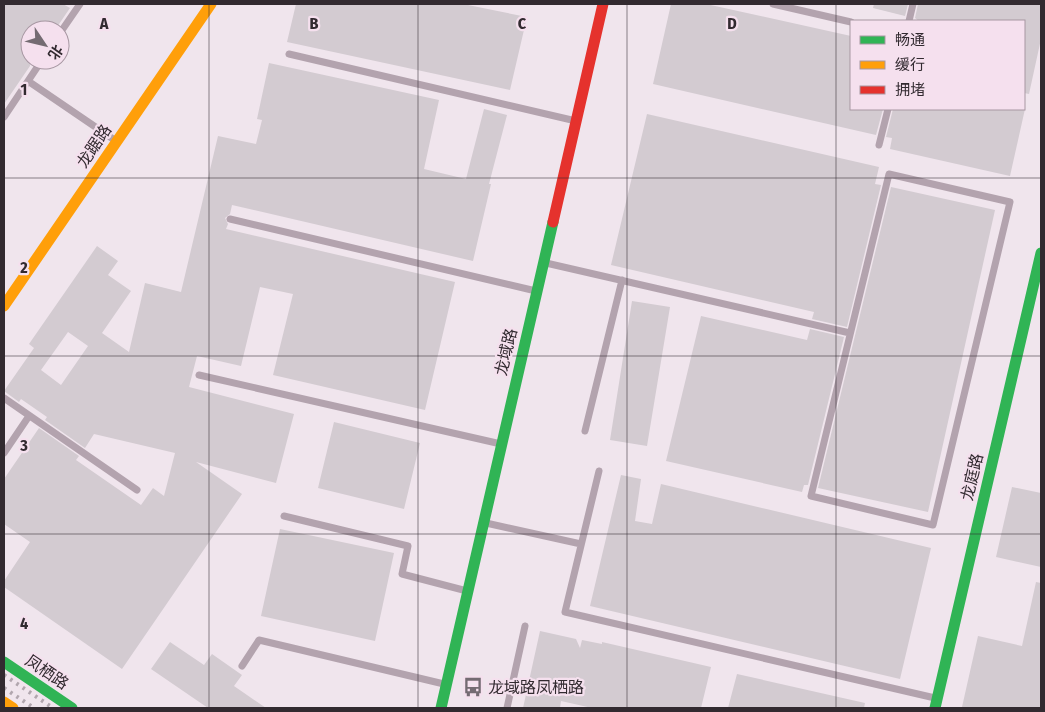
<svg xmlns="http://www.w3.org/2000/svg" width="1045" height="712" viewBox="0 0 1045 712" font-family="'Fira Sans Condensed','Noto Sans SC',sans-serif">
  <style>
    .building { fill: #d3cbd1; fill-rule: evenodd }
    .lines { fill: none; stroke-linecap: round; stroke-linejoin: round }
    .lane { stroke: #b3a3ae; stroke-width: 7 }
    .fast { stroke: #30b455; stroke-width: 11 }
    .slow { stroke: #ff9f0a; stroke-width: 11 }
    .jam { stroke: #e5322d; stroke-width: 11 }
    .rail { stroke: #b1a6ae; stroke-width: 4; stroke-dasharray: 2.5 5; stroke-linecap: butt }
    .grid { fill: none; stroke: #322a30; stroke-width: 1; stroke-opacity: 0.55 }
    .labels { text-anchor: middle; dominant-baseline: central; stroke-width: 4.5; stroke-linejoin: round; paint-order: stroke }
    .street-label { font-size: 16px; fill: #322a30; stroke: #f5e0ee }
    .poi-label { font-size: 16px; fill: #322a30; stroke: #f5e0ee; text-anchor: start }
    .grid-label { font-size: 16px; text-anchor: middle; font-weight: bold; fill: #322a30; stroke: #f5e0ee; stroke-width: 4.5; stroke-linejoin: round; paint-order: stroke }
  </style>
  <rect width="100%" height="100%" fill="#f0e5ed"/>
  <path class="building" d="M4 4H63L70 8 55 30H30V66L4 104Z
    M296 4H463L527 17 510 90 287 42Z
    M671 4H706L851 36V109H883L876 135 653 84Z
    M874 4H908L905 16 873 8Z
    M918 4H1041V39L1029 94 1024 93V21H919L915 18Z
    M269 63 439 100 424 169 466 179 484 109 507 115 489 184H491L473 261 232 205 230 214 225 218 228 224 226 229 455 282 444 329 425 410 273 375 293 294 260 287 241 366 197 356 189 387 294 414 276 483 196 462 242 494 122 669 4 587V581L30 542 4 524V479L39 428 79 456 76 460 141 505 153 488 164 496 175 453 94 434 85 448 45 420 47 417 21 399 19 402 4 391 34 348 29 344 97 246 118 261 108 275 131 291 102 333 129 352 145 283 181 292 218 136 256 144 262 120 257 119ZM68 332 88 346 61 385 41 370Z
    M893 109H1025L1010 176 890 149 892 138 886 137Z
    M647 114 879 167 875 184 881 185 847 327 812 319 814 312 611 265Z
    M891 187 995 210 928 512 818 488Z
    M632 301 670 307 647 446 610 440Z
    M701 316 807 340 810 329 844 337 808 485H804L802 492 666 461Z
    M334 422 420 443 404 509 318 488Z
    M621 475 641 479 635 521 652 524 661 484 931 548 900 679 590 606Z
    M1012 487 1041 493V567L996 557Z
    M280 529 394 553 375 641 261 616Z
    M1036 582 1041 583V708L962 707 978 636 1022 646Z
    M540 631 576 639 580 648 582 640 602 644V642L711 667 701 708H592L561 701 560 708H523Z
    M170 642 204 665 212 654 242 675 234 686 266 708H208L151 669Z
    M737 674 865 703 864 708H728Z"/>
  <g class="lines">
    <path class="lane" d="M773 4 851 22
      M909 21 913 4
      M60 33 80 4
      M289 54 576 121
      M28 81 116 141
      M4 117 42 60
      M879 145 888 109
      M889 174 1010 202 933 525 811 496Z
      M230 219 536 291
      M546 263 850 333
      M199 375 501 444
      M4 398 137 490
      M585 431 622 280
      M4 453 29 416
      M599 471 565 612 935 698
      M284 516 408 546 402 574 467 591
      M486 523 581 544
      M242 666 259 640 444 684
      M507 708 525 626"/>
    <path class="fast" d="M4 662 72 708
      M441 708 553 222
      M935 708 1041 253"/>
    <path class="slow" d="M4 306 211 4
      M4 702 13 708"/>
    <path class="jam" d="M553 222 603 4"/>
    <path class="rail" d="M4 675 53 708
      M4 688 34 708"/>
  </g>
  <path class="grid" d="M209 4V708M418 4V708M627 4V708M836 4V708M4 178H1041M4 356H1041M4 534H1041"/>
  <defs>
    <symbol id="bus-bare" viewBox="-9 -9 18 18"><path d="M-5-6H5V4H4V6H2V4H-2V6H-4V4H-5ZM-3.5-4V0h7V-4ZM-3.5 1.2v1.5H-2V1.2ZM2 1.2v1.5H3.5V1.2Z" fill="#746b72" stroke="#f5e0ee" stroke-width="2.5" paint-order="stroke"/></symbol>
  </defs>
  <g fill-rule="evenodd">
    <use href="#bus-bare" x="459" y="673" width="28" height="28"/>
  </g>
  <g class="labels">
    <g class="street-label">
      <text transform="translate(94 146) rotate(-56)">龙踞路</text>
      <text transform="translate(506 352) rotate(-77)">龙域路</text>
      <text transform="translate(972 477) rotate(-77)">龙庭路</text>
      <text transform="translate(47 672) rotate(34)">凤栖路</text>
    </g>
    <g class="poi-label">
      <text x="488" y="687">龙域路凤栖路</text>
    </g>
  </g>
  <g class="grid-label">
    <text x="104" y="29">A</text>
    <text x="314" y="29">B</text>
    <text x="522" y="29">C</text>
    <text x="732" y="29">D</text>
    <text x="24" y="95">1</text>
    <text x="24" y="273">2</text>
    <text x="24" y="451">3</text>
    <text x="24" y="629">4</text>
  </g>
  <rect width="1045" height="712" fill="none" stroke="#322a30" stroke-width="10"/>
  <rect x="850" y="20" width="175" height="90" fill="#f5e0ee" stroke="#a797a2"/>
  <rect x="860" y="36" width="25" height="8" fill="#30b455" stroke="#a797a2"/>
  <text x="895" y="45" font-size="15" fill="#322a30">畅通</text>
  <rect x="860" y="61" width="25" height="8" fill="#ff9f0a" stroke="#a797a2"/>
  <text x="895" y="70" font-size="15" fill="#322a30">缓行</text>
  <rect x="860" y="86" width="25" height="8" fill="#e5322d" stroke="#a797a2"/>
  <text x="895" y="95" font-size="15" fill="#322a30">拥堵</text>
  <g transform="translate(45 45) rotate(125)"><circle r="24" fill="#f5e0ee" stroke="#a797a2"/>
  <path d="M0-4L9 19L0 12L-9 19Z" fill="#746b72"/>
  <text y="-8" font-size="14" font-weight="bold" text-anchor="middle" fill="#322a30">北</text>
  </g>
</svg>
